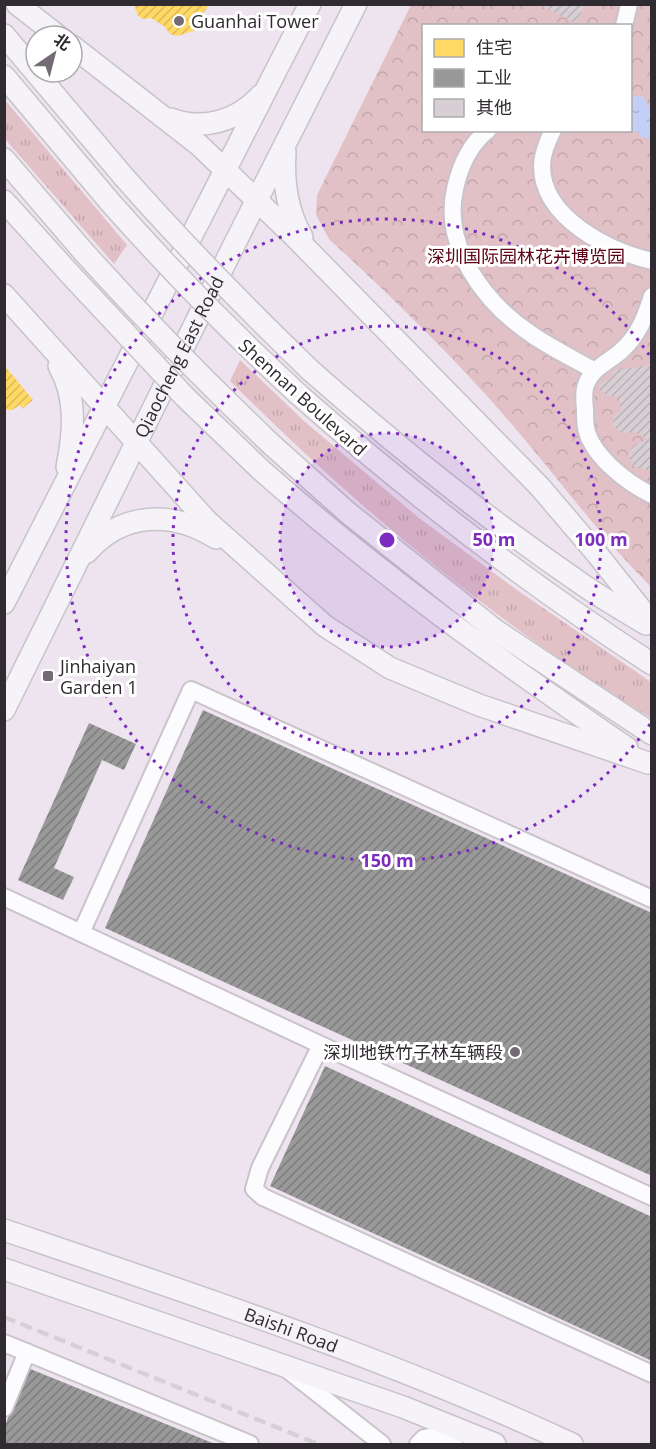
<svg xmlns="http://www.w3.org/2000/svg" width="656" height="1449" viewBox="0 0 656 1449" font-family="'Open Sans','Noto Sans SC',sans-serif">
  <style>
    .grass { fill: url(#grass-tufts) }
    .park { fill: url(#park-crowns); fill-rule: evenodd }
    .water { fill: url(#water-ripples) }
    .homes { fill: url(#homes-hatch) }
    .industry { fill: url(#industry-hatch) }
    .building { fill: url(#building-hatch) }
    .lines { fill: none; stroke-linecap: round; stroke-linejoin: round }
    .minor-casing { stroke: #cac3cb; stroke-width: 20 }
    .major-casing { stroke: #c7c3c8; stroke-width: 24 }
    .minor { stroke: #fcfbfd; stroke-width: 16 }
    .major { stroke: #f6f3f8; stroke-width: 21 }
    .rail { stroke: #d4d1d4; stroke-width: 4.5; stroke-dasharray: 12 6; stroke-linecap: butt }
    .major-bridge-casing { stroke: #c7c3c8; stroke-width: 24; stroke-linecap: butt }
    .major-bridge { stroke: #f6f3f8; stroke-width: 21 }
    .ring { fill: none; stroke: #7b2cbf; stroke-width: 3; stroke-dasharray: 3 6 }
    .poi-dot { fill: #726b74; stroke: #fff; stroke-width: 2 }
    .labels { text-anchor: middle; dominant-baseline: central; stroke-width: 6; stroke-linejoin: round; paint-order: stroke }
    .poi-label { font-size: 18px; fill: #302a31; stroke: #fff; text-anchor: start }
    .park-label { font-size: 18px; fill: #5d0116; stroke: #fff }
    .street-label { font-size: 18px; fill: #302a31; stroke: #fff }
    .centre { fill: #7b2cbf; stroke: #fff; stroke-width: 3 }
    .ring-label { font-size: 18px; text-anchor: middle; font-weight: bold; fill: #7b2cbf; stroke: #fff; stroke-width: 6; stroke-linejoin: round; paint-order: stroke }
  </style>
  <defs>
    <pattern id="grass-tufts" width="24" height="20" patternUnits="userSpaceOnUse" patternTransform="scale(1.5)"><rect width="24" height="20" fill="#e1c1c6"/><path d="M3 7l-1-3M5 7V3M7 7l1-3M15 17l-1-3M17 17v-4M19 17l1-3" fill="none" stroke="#c1a6ab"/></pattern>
    <pattern id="park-crowns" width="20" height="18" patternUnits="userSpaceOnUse" patternTransform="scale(1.5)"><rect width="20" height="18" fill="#e1c1c6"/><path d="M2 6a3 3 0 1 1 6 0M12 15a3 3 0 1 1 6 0" fill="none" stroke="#c1a6ab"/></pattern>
    <pattern id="water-ripples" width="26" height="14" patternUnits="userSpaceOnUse" patternTransform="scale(1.5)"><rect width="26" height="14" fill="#c3cff5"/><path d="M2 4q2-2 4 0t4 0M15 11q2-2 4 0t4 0" fill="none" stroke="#a8b2d2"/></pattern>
    <pattern id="homes-hatch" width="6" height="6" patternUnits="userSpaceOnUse" patternTransform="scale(1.5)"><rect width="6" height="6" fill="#ffd966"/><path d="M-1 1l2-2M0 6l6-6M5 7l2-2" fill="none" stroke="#dbba59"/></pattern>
    <pattern id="industry-hatch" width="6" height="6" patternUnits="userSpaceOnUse" patternTransform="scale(1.5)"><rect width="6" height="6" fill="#999"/><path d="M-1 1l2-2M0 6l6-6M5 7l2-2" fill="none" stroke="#7d7d7d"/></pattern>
    <pattern id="building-hatch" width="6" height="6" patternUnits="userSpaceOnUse" patternTransform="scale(1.5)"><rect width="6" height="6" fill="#d8cfd5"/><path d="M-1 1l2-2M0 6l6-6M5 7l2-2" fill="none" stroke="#bab2b7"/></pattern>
  </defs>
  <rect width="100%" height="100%" fill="#eee4ef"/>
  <path class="grass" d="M5 100 127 245 114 264 5 139Z
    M240 360 304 421 419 518 517 590 651 682V718C496 624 358 509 230 381Z"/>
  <path class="park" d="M411 5H651V587C602 538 560 481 515 428 458 361 394 299 329 239L316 215 317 195ZM424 26H630V130H424Z"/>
  <path class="water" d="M634 96 644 97 651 111V139L641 137 638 132 631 130V102Z"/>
  <path class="homes" d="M134 4H209L202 16 203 22 200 29 177 36 170 34 164 26 151 18 144 19 138 16Z
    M4 365 33 400 22 409 20 405 12 410H4Z"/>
  <path class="industry" d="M203 710 652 913V1176L105 928Z
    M89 723 136 744 124 770 102 760 54 868 74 877 63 900 18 880Z
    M325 1066 652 1217V1361L270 1186Z
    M28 1368 215 1444H4V1428Z"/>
  <path class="building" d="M538 4H585L576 23Z
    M652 365V469L645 470 634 466 629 457 631 449 636 444 648 440 637 432 622 433 614 427 613 417 621 410 619 397 607 395 600 390 599 387 603 382 611 377 615 370Z"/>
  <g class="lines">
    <defs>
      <path id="minor" d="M624 26 629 4
        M488 130C469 145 460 166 455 189 442 247 485 303 531 334 551 348 574 359 595 371
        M553 130C547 142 542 154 542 166 542 218 609 251 652 261
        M652 296C645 318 638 336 621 351 610 361 593 368 587 382 583 390 584 401 585 409 585 415 585 422 586 428 592 456 627 483 652 495
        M4 897 321 1045 652 1197
        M81 933 191 690 652 899
        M321 1045 260 1168 254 1189 263 1197 652 1374
        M4 1343 250 1444
        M289 1371 382 1444
        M4 1408 27 1352
        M418 1444 424 1438 434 1436 454 1444"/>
      <g id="major">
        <path d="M17 4 58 36"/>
        <path d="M4 35 124 177"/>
        <path d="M72 46 199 145 293 235 540 487 597 554 652 623"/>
        <path d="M4 76 110 202"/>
        <path d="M171 119C203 131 237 121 260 96"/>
        <path d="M285 152C283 181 287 211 302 237"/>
        <path d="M4 159 82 250"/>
        <path d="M4 201 69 273"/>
        <path d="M4 295 207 521 325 626 390 668 479 705 648 763"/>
        <path d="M59 366C77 397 74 433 67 467"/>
        <path d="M310 370C395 445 483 516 576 580 598 596 623 610 646 624"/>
        <path d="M298 394C409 492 527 583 652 664"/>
        <path d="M272 445 347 512 495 630 652 734"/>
        <path d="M260 469C376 572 499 660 627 748"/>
        <path d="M87 552C122 512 172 510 216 538"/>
        <path d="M4 603 310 4"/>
        <path id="s1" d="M4 710 233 247 356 4"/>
        <path id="s2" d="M4 1230C196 1295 389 1359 572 1444"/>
        <path d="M4 1269 403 1407 495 1444"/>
      </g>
    </defs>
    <use href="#minor" class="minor-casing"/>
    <use href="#major" class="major-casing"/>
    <use href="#minor" class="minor"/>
    <use href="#major" class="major"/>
    <path class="rail" d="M4 1317 318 1444"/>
    <defs>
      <path id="major-bridge" d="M124 177C183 244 246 308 310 370
        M110 202C169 269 232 333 298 394
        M82 250C143 318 206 382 272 445
        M69 273 185 397 260 469"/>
    </defs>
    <use href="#major-bridge" class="major-bridge-casing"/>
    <use href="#major-bridge" class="major-bridge"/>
  </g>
  <circle cx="387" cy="540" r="107" fill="#7b2cbf" fill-opacity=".12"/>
  <g class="ring">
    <circle cx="387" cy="540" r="107"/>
    <circle cx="387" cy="540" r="214"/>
    <path d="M650 724A321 321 0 1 1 650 356"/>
  </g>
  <g class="poi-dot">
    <circle cx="179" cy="21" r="6"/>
    <rect x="42" y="670" width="12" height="12" rx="3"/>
    <circle cx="515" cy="1052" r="6"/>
  </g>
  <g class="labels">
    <g class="poi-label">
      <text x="191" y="21">Guanhai Tower</text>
      <text x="60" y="666">Jinhaiyan<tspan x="60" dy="21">Garden 1</tspan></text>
      <text x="503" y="1052" text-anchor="end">深圳地铁竹子林车辆段</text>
    </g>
    <g class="park-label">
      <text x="526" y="256">深圳国际园林花卉博览园</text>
    </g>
    <g class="street-label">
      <text stroke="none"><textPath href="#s1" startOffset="394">Qiaocheng East Road</textPath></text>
      <text transform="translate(303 397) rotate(42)">Shennan Boulevard</text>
      <text stroke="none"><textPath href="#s2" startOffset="304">Baishi Road</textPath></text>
    </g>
  </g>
  <circle cx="387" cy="540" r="9" class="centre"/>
  <g class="ring-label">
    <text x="494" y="546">50 m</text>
    <text x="601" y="546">100 m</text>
    <text x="387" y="867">150 m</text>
  </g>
  <rect width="656" height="1449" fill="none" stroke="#302a31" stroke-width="12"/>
  <rect x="422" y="24" width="210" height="108" fill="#ffffff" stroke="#acaaad" stroke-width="1.5"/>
  <rect x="434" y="39" width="30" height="18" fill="#ffd966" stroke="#acaaad" stroke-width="1.5"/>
  <text x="476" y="54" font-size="18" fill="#302a31">住宅</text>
  <rect x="434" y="69" width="30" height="18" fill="#999999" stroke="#acaaad" stroke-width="1.5"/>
  <text x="476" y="84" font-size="18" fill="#302a31">工业</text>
  <rect x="434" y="99" width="30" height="18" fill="#d8cfd5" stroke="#acaaad" stroke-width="1.5"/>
  <text x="476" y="114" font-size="18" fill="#302a31">其他</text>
  <g transform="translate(54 54) rotate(35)"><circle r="28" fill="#ffffff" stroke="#acaaad" stroke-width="1.5"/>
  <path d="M0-4.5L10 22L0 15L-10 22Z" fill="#726b74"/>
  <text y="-9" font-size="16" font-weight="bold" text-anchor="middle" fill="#302a31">北</text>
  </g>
</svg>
